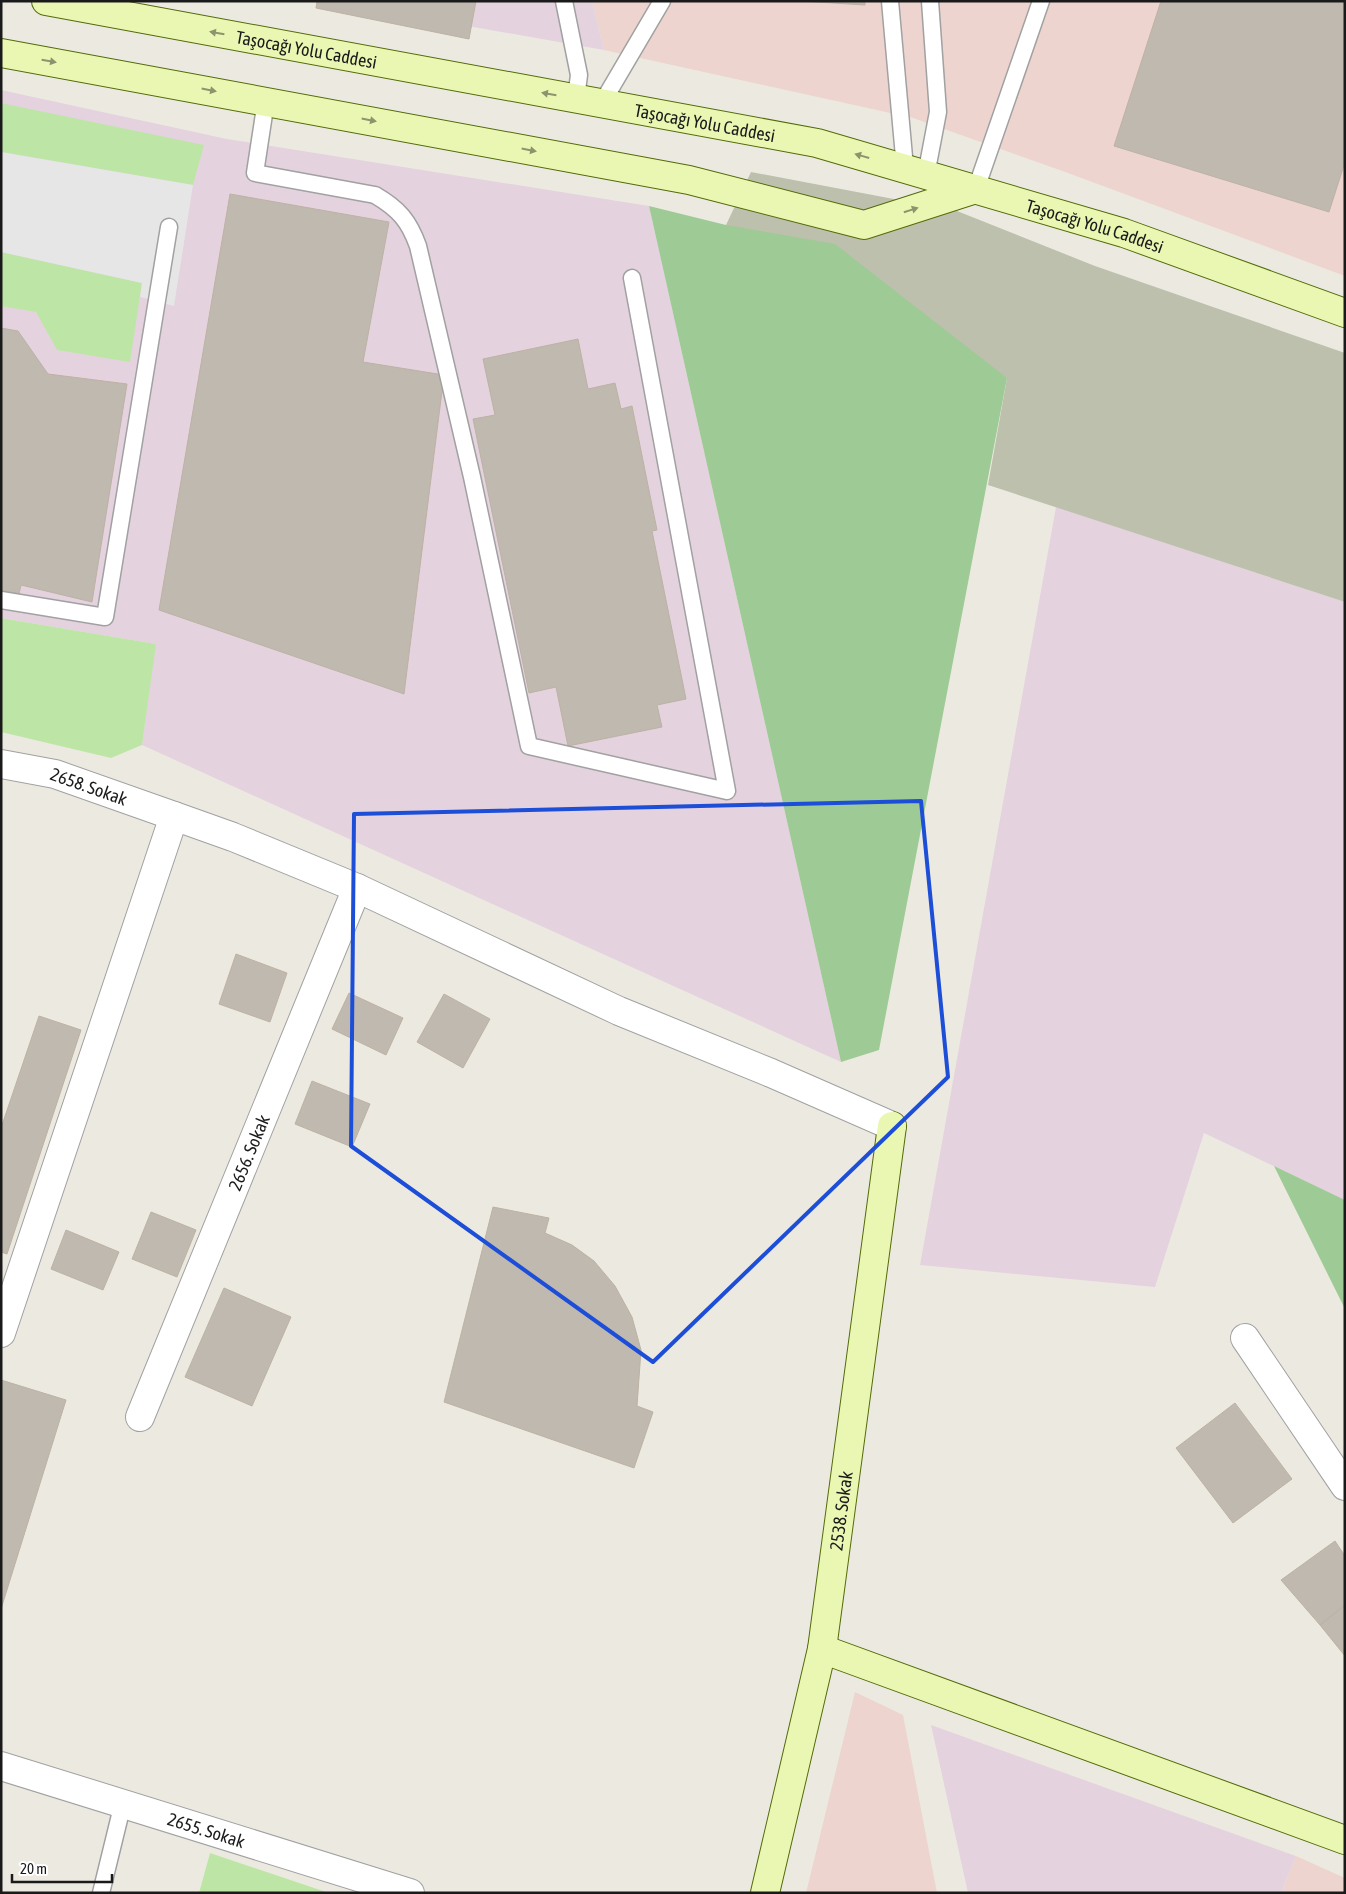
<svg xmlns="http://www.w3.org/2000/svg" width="1346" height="1894" viewBox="0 0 1346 1894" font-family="'Asap Condensed',sans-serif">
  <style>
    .commercial { fill: #edd4cf }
    .industrial { fill: #e5d2df }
    .construction { fill: #bdc0ac }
    .grass { fill: #bde6a6 }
    .forest { fill: #9eca96 }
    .parking { fill: #e6e6e6 }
    .building { fill: #c0b9b0; stroke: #bdb2a3 }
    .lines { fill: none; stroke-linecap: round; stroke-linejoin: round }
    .lane-casing { stroke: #a1a1a1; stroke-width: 19 }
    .street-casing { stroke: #a1a1a1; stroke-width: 30 }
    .secondary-casing { stroke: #536b08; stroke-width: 30 }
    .lane { stroke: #fff; stroke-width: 16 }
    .street { stroke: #fff; stroke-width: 28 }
    .secondary { stroke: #eaf7b3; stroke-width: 28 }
    .oneway { fill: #8c946e }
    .marked { fill: none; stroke: #1d4ed8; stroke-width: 4; stroke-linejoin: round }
    .labels { text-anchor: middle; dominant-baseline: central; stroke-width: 4; stroke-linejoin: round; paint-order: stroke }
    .street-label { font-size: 18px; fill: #1a1a1a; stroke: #fff }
  </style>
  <rect width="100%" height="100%" fill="#eceae0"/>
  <path class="commercial" d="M592 1H1345V276L1068 173 913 118 604 50Z
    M855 1692 903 1715 937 1893H806Z
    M1296 1856 1345 1878V1893H1281Z"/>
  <path class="industrial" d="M326 1H592L604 50Z
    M1 90 227 139 649 206 841 1062 142 745 155 644 1 618Z
    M1056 507 1345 602V1200L1204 1133 1155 1287 920 1265Z
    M931 1725 1296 1856 1281 1893H968Z"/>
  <path class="construction" d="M751 172 957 211 1095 266 1345 353V602L988 485 1007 378 726 225Z"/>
  <path class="grass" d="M1 103 204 145 193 185 1 152Z
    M1 252 142 283 130 362 57 350 36 312 1 306Z
    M1 618 156 644 142 745 111 758 1 732Z
    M210 1853 329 1893H199Z"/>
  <path class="forest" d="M649 206 726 225 835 244 1007 378 879 1050 841 1062Z
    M1274 1166 1345 1200V1309Z"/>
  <path class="parking" d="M1 152 193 185 174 306 140 297 142 283 1 252Z"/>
  <path class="building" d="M317 1H476L469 39 316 8Z
    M801 1H865V5Z
    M1161 1H1345V162L1329 212 1114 146Z
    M230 194 389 222 363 362 444 375 404 694 159 610Z
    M1 328 18 331 48 374 127 384 92 602 21 585 18 598 1 595Z
    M578 339 588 389 615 383 621 409 632 406 657 530 652 531 686 699 657 705 662 727 568 746 556 687 529 693 473 419 495 415 483 359Z
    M236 954 287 973 270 1022 219 1004Z
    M349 993 403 1018 386 1055 332 1029Z
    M444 994 490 1019 463 1068 417 1042Z
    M39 1016 81 1030 7 1254 1 1252V1128Z
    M312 1081 370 1104 352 1147 295 1124Z
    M493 1207 549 1218 545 1233 572 1245 594 1261 615 1286 632 1317 641 1350 637 1406 653 1412 634 1468 444 1402Z
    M151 1212 196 1230 177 1277 132 1259Z
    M66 1230 119 1252 103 1290 51 1269Z
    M224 1288 291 1317 252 1406 185 1377Z
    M1 1380 66 1400 1 1609Z
    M1235 1403 1292 1479 1233 1523 1176 1448Z
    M1335 1541 1345 1556V1605L1320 1625 1281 1580Z
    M1345 1605V1656L1320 1625Z"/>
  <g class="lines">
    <defs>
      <path id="lane" d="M564 1 579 75 576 98
        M890 1 905 168
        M266 101 255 173 375 195C399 209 409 221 418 246L472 477 529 746 727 791 632 278
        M602 103 662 1
        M926 175 938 112 930 1
        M976 189 1041 1
        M1 600 105 617 169 227
        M101 1893 123 1803"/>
      <g id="street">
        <path id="s1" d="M1 764 55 774 174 816"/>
        <path d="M1 1333 174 816 233 837 357 888 619 1011 771 1073 892 1126"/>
        <path d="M1245 1338 1345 1486"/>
        <path id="s2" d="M140 1417 357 888"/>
        <path id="s3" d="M1 1766 410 1893"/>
      </g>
      <g id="secondary">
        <path id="s4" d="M46 1 817 143 1124 233 1345 313"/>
        <path d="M1 53 689 180 864 225 976 189"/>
        <path d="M822 1649 1345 1840"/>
        <path id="s5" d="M765 1893 822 1649 892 1126"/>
      </g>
    </defs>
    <use href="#lane" class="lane-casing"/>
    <use href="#street" class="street-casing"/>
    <use href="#secondary" class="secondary-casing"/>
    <use href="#lane" class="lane"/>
    <use href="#street" class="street"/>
    <use href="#secondary" class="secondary"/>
  </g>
  <defs><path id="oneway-solid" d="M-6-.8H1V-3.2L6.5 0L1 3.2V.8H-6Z" transform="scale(1.25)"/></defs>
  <g class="oneway">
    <use href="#oneway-solid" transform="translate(217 33) rotate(-170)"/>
    <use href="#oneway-solid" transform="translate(49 61) rotate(10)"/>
    <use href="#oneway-solid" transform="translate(209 90) rotate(11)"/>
    <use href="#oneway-solid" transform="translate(549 94) rotate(-170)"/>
    <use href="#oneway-solid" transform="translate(369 120) rotate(11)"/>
    <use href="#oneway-solid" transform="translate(529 150) rotate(11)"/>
    <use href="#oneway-solid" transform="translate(862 156) rotate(-164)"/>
    <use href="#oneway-solid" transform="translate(911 210) rotate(-17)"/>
  </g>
  <path class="marked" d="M921 801 948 1077 653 1362 351 1146 354 814Z"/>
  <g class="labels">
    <g class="street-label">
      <text stroke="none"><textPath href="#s4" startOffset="265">Taşocağı Yolu Caddesi</textPath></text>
      <text stroke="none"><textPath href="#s4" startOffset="670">Taşocağı Yolu Caddesi</textPath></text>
      <text stroke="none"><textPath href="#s4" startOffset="1074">Taşocağı Yolu Caddesi</textPath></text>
      <text stroke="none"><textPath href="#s1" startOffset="91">2658. Sokak</textPath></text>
      <text stroke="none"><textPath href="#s2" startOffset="286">2656. Sokak</textPath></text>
      <text stroke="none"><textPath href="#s5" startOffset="390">2538. Sokak</textPath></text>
      <text stroke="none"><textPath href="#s3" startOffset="215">2655. Sokak</textPath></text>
    </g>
  </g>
  <rect width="1346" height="1894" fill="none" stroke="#1a1a1a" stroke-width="5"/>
  <path d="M12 1874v8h100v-8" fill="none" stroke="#1a1a1a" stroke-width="2.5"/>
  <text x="20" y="1874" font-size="15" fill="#1a1a1a" stroke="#ffffff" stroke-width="4" paint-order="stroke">20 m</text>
</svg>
